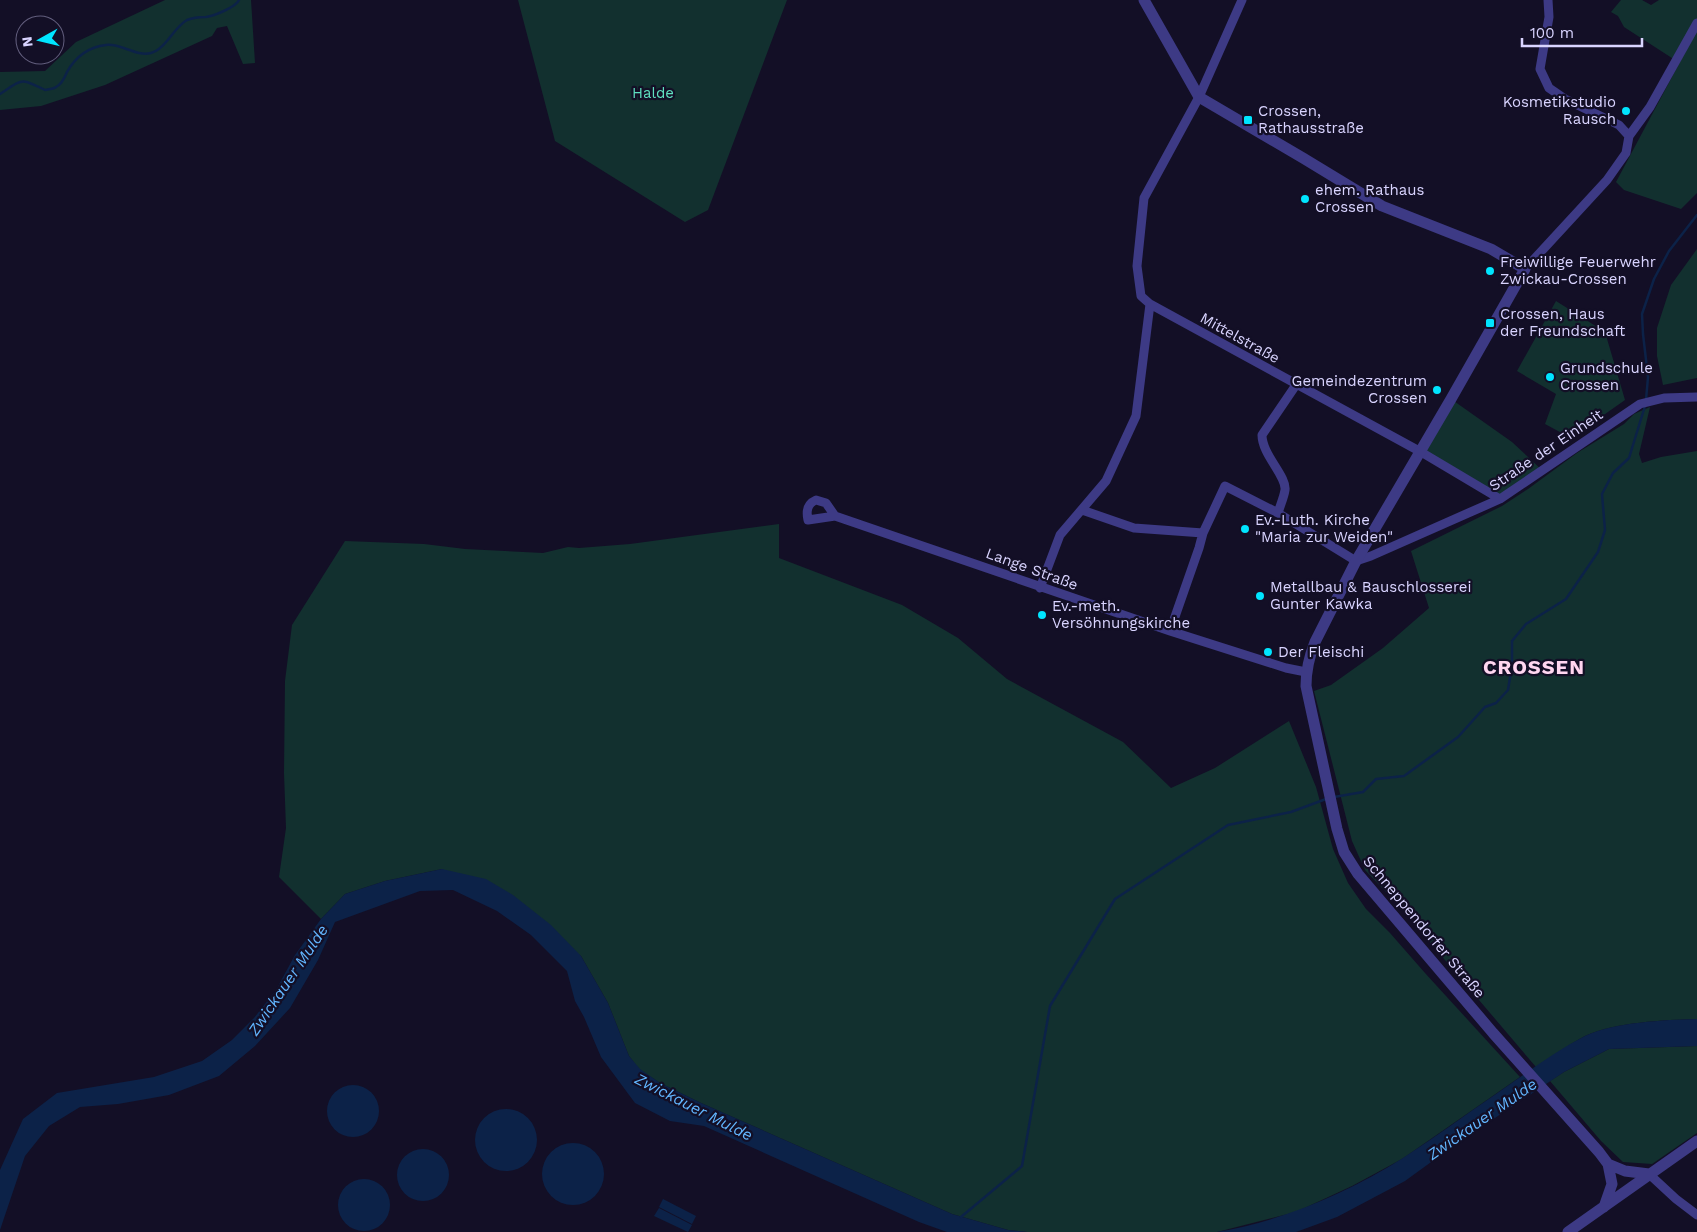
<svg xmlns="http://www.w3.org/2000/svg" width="1697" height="1232" viewBox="0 0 1697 1232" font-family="'Work Sans',sans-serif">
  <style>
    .green { fill: #12302f }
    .water { fill: #0c2248 }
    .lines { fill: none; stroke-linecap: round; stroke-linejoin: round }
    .stream { stroke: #0c2248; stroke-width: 2.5 }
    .minor { stroke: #3d3a85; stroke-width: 9 }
    .tertiary { stroke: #3d3a85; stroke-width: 11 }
    .poi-dot { fill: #00e5ff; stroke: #130f26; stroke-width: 2 }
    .labels { text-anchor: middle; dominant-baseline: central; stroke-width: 4.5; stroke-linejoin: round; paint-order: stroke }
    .park-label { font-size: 15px; fill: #5fe0c0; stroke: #130f26 }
    .poi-label { font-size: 15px; fill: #d9d4ff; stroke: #130f26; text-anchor: start }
    .street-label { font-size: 15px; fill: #d9d4ff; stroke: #130f26 }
    .water-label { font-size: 16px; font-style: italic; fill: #62b6ff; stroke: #130f26 }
    .district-label { font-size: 20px; font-weight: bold; letter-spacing: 1px; fill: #ffd6f0; stroke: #130f26 }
  </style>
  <rect width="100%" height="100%" fill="#130f26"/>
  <path class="green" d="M165 0H251L255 63 243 64 227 26 217 28 212 36 105 85 41 106 0 110V72L45 71 76 42Z
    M518 0H787L708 210 685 222 555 141Z
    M1621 0H1642L1651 5 1659 0H1697V19L1675 60 1624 27 1618 16 1611 12Z
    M1697 30V193L1681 209 1624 190 1616 182Z
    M1697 249V378L1663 385 1657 356V328L1671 285Z
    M1556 301 1605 332 1625 400 1571 438 1545 424 1556 394 1517 371Z
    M1451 399 1512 442 1543 471 1500 499 1421 452Z
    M1650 407 1639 454 1642 463 1661 457 1697 451V1019C1664 1020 1616 1022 1585 1036 1568 1045 1552 1057 1536 1067L1399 906 1365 870 1352 841 1314 691 1331 685 1383 648 1429 608 1411 551 1502 506 1528 489 1577 453 1624 424 1634 414Z
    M779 524V558L902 605 958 638 1007 679 1123 742 1171 788 1215 768 1289 721 1316 787 1333 849 1348 883 1366 909 1390 933 1425 973 1520 1077 1402 1159 1352 1186 1296 1212 1217 1232H1027L1008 1230 952 1214 701 1103 660 1083 639 1069 629 1056 608 1003 581 956 442 869 385 881 345 894 321 919 279 877 286 828 284 773 285 681 292 625 345 541 424 544 465 549 543 553 568 547 579 548 630 544Z
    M1697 1046V1133L1652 1164 1623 1162 1601 1141 1550 1081 1564 1072 1609 1049Z"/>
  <path class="water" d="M442 869 486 879 513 895 551 925 581 956 608 1003 629 1056 640 1069 660 1083 701 1103 952 1214 1008 1230 1027 1232H947L919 1222 704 1126 670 1121 635 1103 601 1057 584 1017 575 1001 567 971 531 935 497 911 453 890 420 891 335 922 318 960 290 1008 255 1046 219 1076 169 1095 118 1104 80 1107 49 1126 25 1156 0 1230V1170L23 1119 57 1093 154 1077 202 1061 232 1040 254 1018 276 990 295 955 321 919 345 894 385 881Z
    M1697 1019V1046L1609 1049 1564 1072 1456 1144 1405 1181 1337 1217 1296 1232H1217C1283 1221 1347 1193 1403 1158 1434 1138 1465 1115 1496 1094 1525 1074 1554 1052 1585 1036 1615 1022 1664 1020 1697 1019Z
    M327 1111a26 26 0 1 1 52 0a26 26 0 1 1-52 0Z
    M475 1140a31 31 0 1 1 62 0a31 31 0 1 1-62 0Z
    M542 1174a31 31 0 1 1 62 0a31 31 0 1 1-62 0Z
    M397 1175a26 26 0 1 1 52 0a26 26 0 1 1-52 0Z
    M338 1205a26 26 0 1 1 52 0a26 26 0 1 1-52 0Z
    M663 1199 696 1216 692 1224 659 1207Z
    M659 1208 692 1225 688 1232 654 1216Z"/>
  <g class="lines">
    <path class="stream" d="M0 94C23 79 20 77 45 90 49 89 54 89 56 87 62 84 65 77 67 72 76 56 88 47 106 45 121 43 136 57 151 53 166 49 174 27 187 20 194 17 199 17 206 17 214 16 236 7 239 0
      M1646 400 1648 377 1643 334 1642 314 1654 279 1669 251 1697 215
      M1334 797 1363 792 1376 779 1404 776 1458 737 1485 707 1496 703 1508 690 1512 665V641L1526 624 1566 599 1598 552 1605 530 1602 494 1613 473 1629 458 1645 406
      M961 1217 1022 1166 1050 1006 1115 899 1228 825 1291 812 1326 799"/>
    <path class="minor" d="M1629 136 1650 107 1697 23
      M1525 269 1607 180 1626 153 1629 136 1619 125 1565 99 1549 88 1540 69 1549 17 1548 0
      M1150 304 1421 452 1500 499
      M1082 510 1134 528 1203 533
      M1278 513C1280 506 1284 497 1285 490 1287 476 1262 455 1262 435L1296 385
      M835 516 826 503 816 500C807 504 806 511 808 520L835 516 1170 631 1286 668 1306 672
      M1040 588 1060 535 1106 481 1136 416 1150 304 1141 296 1137 266 1144 198 1199 97 1242 0
      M1170 631 1199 548 1203 533 1225 486 1278 513 1356 561 1371 556 1500 499 1640 404 1664 398 1697 397
      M1649 1174 1676 1199 1697 1215"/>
    <path class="tertiary" d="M1144 0 1199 97 1303 158 1382 206 1491 249 1525 269 1451 399 1356 561 1315 642C1309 657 1306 670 1306 686L1337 829 1344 852 1358 874 1493 1033 1599 1152 1608 1164 1625 1171 1649 1174
      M1604 1207 1612 1184 1608 1164
      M1568 1232 1697 1141"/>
  </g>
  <g class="poi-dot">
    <circle cx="1626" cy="111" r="5"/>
    <rect x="1243" y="115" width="10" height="10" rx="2.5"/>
    <circle cx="1305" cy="199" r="5"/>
    <circle cx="1490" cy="271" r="5"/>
    <rect x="1485" y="318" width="10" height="10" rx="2.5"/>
    <circle cx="1550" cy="377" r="5"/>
    <circle cx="1437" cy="390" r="5"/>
    <circle cx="1245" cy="529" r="5"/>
    <circle cx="1260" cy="596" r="5"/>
    <circle cx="1042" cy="615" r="5"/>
    <circle cx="1268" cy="652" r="5"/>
  </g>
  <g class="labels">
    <g class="park-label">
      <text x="653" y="93">Halde</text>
    </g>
    <g class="poi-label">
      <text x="1616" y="102" text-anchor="end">Kosmetikstudio<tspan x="1616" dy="17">Rausch</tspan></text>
      <text x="1258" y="111">Crossen,<tspan x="1258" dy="17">Rathausstraße</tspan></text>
      <text x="1315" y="190">ehem. Rathaus<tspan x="1315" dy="17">Crossen</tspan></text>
      <text x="1500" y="262">Freiwillige Feuerwehr<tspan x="1500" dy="17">Zwickau-Crossen</tspan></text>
      <text x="1500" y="314">Crossen, Haus<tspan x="1500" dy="17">der Freundschaft</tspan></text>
      <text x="1560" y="368">Grundschule<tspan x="1560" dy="17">Crossen</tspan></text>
      <text x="1427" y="381" text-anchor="end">Gemeindezentrum<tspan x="1427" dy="17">Crossen</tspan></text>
      <text x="1255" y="520">Ev.-Luth. Kirche<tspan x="1255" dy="17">"Maria zur Weiden"</tspan></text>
      <text x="1270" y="587">Metallbau &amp; Bauschlosserei<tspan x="1270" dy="17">Gunter Kawka</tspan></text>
      <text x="1052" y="606">Ev.-meth.<tspan x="1052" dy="17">Versöhnungskirche</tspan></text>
      <text x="1278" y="652">Der Fleischi</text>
    </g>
    <g class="street-label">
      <text transform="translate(1240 338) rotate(29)">Mittelstraße</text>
      <text transform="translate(1546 450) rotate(-34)">Straße der Einheit</text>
      <text transform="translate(1032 569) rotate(20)">Lange Straße</text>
      <text transform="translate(1424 927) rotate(50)">Schneppendorfer Straße</text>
    </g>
    <g class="water-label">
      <text transform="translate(288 980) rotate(-56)">Zwickauer Mulde</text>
      <text transform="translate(694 1107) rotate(27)">Zwickauer Mulde</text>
      <text transform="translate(1482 1119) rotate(-35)">Zwickauer Mulde</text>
    </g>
    <g class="district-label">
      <text x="1534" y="667">CROSSEN</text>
    </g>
  </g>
  <g transform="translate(40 40) rotate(262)"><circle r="24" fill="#130f26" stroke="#625e7d"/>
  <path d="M0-4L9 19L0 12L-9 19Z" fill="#00e5ff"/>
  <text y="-8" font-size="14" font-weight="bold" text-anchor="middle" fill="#d9d4ff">N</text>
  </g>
  <path d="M1522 38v8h120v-8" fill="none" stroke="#d9d4ff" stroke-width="2.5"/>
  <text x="1530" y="38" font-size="15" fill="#d9d4ff" stroke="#130f26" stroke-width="4" paint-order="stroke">100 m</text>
</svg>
